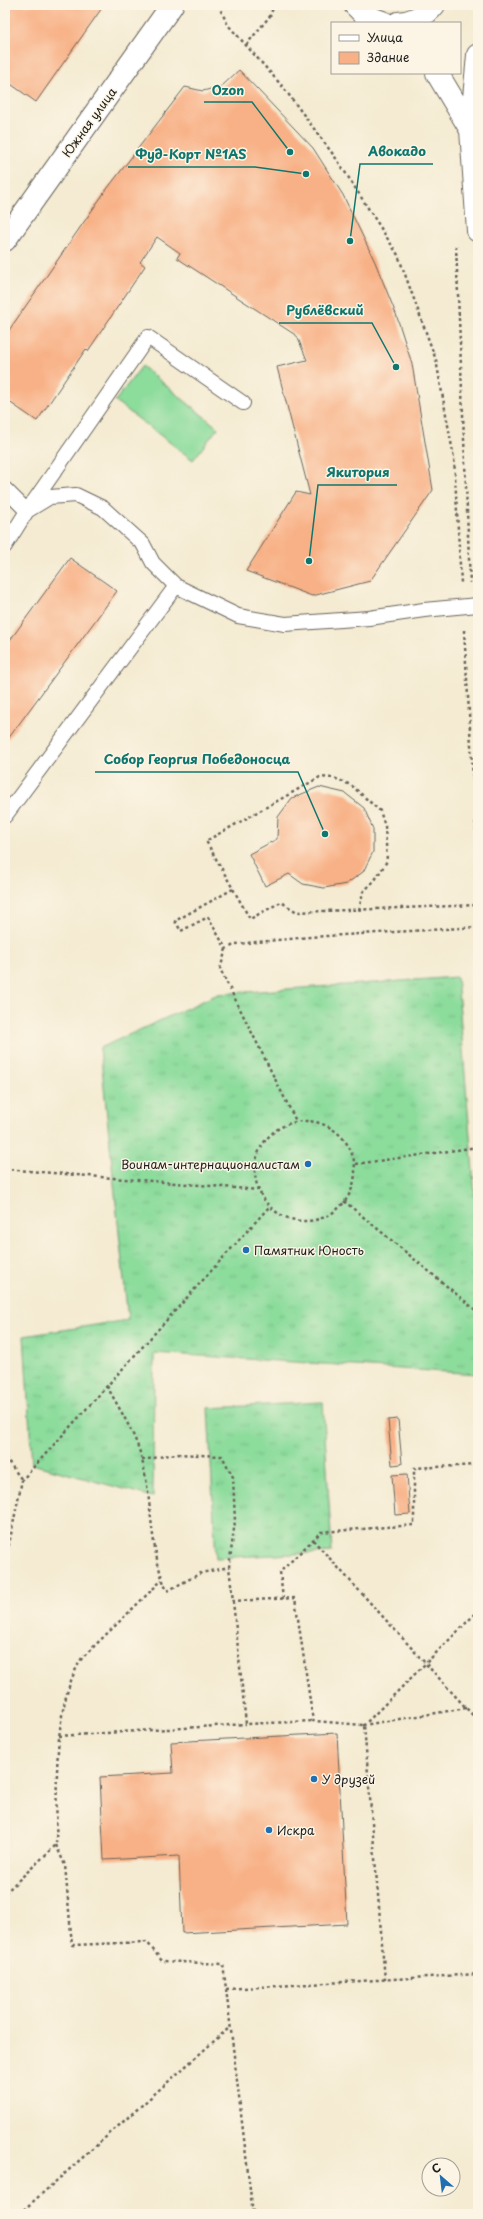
<svg xmlns="http://www.w3.org/2000/svg" width="483" height="2219" viewBox="0 0 483 2219" font-family="'Playpen Sans',sans-serif">
  <style>
    .grass { fill: url(#grass-tufts); stroke: #547c5c }
    .pitch { fill: #8cdc9c; stroke: #547c5c }
    .building { fill: #f8b186 }
    .lines { fill: none; stroke-linecap: round; stroke-linejoin: round }
    .lane-casing { stroke: #68645c; stroke-width: 16 }
    .street-casing { stroke: #68645c; stroke-width: 24 }
    .path { stroke: #68645c; stroke-width: 2.5; stroke-dasharray: 3 3; stroke-linecap: butt }
    .lane { stroke: #fff; stroke-width: 14 }
    .street { stroke: #fff; stroke-width: 22 }
    .poi-dot { fill: #1f6fb2; stroke: #fcf5e5; stroke-width: 1.5 }
    .labels { text-anchor: middle; dominant-baseline: central; stroke-width: 3; stroke-linejoin: round; paint-order: stroke }
    .street-label { font-size: 12px; fill: #1c1c1c; stroke: #fcf5e5 }
    .poi-label { font-size: 12px; fill: #1c1c1c; stroke: #fcf5e5; text-anchor: start }
    .leader { fill: none; stroke: #0f766e; stroke-width: 1.5 }
    .callout-dot { fill: #0f766e; stroke: #fcf5e5; stroke-width: 1.5 }
    .callout-label { font-size: 13px; text-anchor: middle; font-weight: bold; fill: #0f766e; stroke: #fcf5e5; stroke-width: 3; stroke-linejoin: round; paint-order: stroke }
  </style>
  <defs>
    <pattern id="grass-tufts" width="24" height="20" patternUnits="userSpaceOnUse"><rect width="24" height="20" fill="#8cdc9c"/><path d="M3 7l-1-3M5 7V3M7 7l1-3M15 17l-1-3M17 17v-4M19 17l1-3" fill="none" stroke="#78bc86"/></pattern>
  </defs>
  <rect width="100%" height="100%" fill="#fcf5e5"/>
  <filter id="ink" filterUnits="userSpaceOnUse"><feTurbulence type="fractalNoise" baseFrequency=".025" numOctaves="2"/><feDisplacementMap in="SourceGraphic" scale="8" xChannelSelector="R" yChannelSelector="G"/><feConvolveMatrix kernelMatrix="1 2 1 2 8 2 1 2 1" color-interpolation-filters="sRGB"/></filter>
  <filter id="wash" filterUnits="userSpaceOnUse"><feTurbulence type="fractalNoise" baseFrequency=".012" numOctaves="4" result="noise"/><feDisplacementMap in="SourceGraphic" scale="16" xChannelSelector="R" yChannelSelector="G"/><feGaussianBlur stdDeviation="0.9" result="paint"/><feColorMatrix in="noise" values="0 0 0 0 0 0 0 0 0 0 0 0 0 0 0 0 0 1.4 0 .05"/><feComposite in="paint" operator="in"/></filter>
  <g filter="url(#wash)">
    <rect width="100%" height="100%" fill="#f4ebd2"/>
    <path class="grass" d="M457 977 478 1233V1374L154 1353 153 1497 32 1464 24 1336 128 1320 100 1048 218 994Z
      M323 1402 332 1552 216 1558 208 1408Z"/>
    <path class="pitch" d="M142 366 218 428 193 460 115 401Z"/>
    <g id="blocks">
      <path class="building" d="M5 5H104L36 102 5 80Z
        M239 70 313 148 343 195 375 262 396 314 412 364 433 490 370 581 312 596 246 571 296 492 310 495 277 367 307 360 297 336 177 258 180 253 157 237 140 262 145 266 88 351 86 349 37 421 5 399V336L104 193 185 87 203 91 222 86Z
        M70 558 117 591 5 743V647Z
        M319 787 345 793 364 808 373 829V852L363 872 346 884 324 888 303 884 289 874 265 886 249 854 277 839 278 817 292 798Z
        M398 1419 402 1464 392 1465 388 1420Z
        M407 1474 410 1514 395 1515 392 1475Z
        M337 1733 347 1924 182 1933 179 1856 104 1860 100 1777 173 1773 171 1742Z"/>
    </g>
  </g>
  <g filter="url(#ink)">
    <use href="#blocks" fill-opacity="0" stroke="#68645c" stroke-width="1"/>
    <g class="lines">
      <defs>
        <path id="lane" d="M5 489 27 511 148 337 243 403
          M5 546 27 511 50 497 76 495 103 508 143 544 153 563 176 586
          M5 816 176 586 238 616 285 624 369 618 424 610 478 605"/>
        <path id="street" d="M355 5 366 16 385 23
          M398 23C411 22 426 16 434 5
          M478 55 471 130 478 231
          M437 73 471 130
          M5 240 172 5"/>
      </defs>
      <use href="#lane" class="lane-casing"/>
      <use href="#street" class="street-casing"/>
      <path class="path" d="M218 5 228 25 283 87 338 161 398 255 436 360 454 458 461 583
        M246 45 270 16 274 5
        M456 246 470 583
        M464 630 478 861
        M233 889 175 921 181 931 208 917 226 949 236 944 310 937 478 927
        M359 910 363 892 375 880 387 861 385 826 380 811 351 785 334 778 320 777 206 841 250 919 281 902 297 912 478 905
        M226 949 220 969 296 1121
        M255 1171a50 50 0 1 1 100 0a50 50 0 1 1-100 0Z
        M356 1164 478 1147
        M5 1169 259 1190
        M344 1201 478 1312
        M107 1386C119 1409 136 1434 142 1460 153 1503 149 1550 167 1591L201 1573 229 1567
        M5 1457 22 1480
        M142 1460 176 1454 222 1456 233 1477 235 1521 229 1567 233 1601 295 1598 313 1721 364 1725 385 1980
        M313 1540 478 1721
        M5 1564 22 1480 269 1207
        M283 1599 280 1572 321 1532 414 1525V1468L478 1465
        M233 1601 246 1724 313 1721
        M466 1708 364 1725 478 1611
        M59 1736 246 1724
        M56 1845 65 1865 72 1945 147 1942 162 1961 223 1964 253 2214
        M5 1893 56 1845C58 1788 51 1708 82 1658L162 1580
        M226 1989 478 1974
        M19 2214 230 2027"/>
      <use href="#lane" class="lane"/>
      <use href="#street" class="street"/>
    </g>
  </g>
  <g class="poi-dot">
    <circle cx="308" cy="1164" r="4"/>
    <circle cx="246" cy="1250" r="4"/>
    <circle cx="314" cy="1779" r="4"/>
    <circle cx="269" cy="1830" r="4"/>
  </g>
  <g class="labels">
    <g class="street-label">
      <text transform="translate(89 122) rotate(-54)">Южная улица</text>
    </g>
    <g class="poi-label">
      <text x="300" y="1164" text-anchor="end">Воинам-интернационалистам</text>
      <text x="254" y="1250">Памятник Юность</text>
      <text x="322" y="1779">У друзей</text>
      <text x="277" y="1830">Искра</text>
    </g>
  </g>
  <path class="leader" d="M290 152L252 102H204M350 241L360 164H433M306 174L255 167H128M396 367L372 323H279M309 561L318 485H397M325 834L298 772H95"/>
  <g class="callout-dot">
    <circle cx="290" cy="152" r="4"/>
    <circle cx="350" cy="241" r="4"/>
    <circle cx="306" cy="174" r="4"/>
    <circle cx="396" cy="367" r="4"/>
    <circle cx="309" cy="561" r="4"/>
    <circle cx="325" cy="834" r="4"/>
  </g>
  <g class="callout-label">
    <text x="228" y="95">Ozon</text>
    <text x="397" y="156">Авокадо</text>
    <text x="191" y="159">Фуд-Корт №1AS</text>
    <text x="325" y="315">Рублёвский</text>
    <text x="358" y="477">Якитория</text>
    <text x="197" y="764">Собор Георгия Победоносца</text>
  </g>
  <rect width="483" height="2219" fill="none" stroke="#fcf5e5" stroke-width="20"/>
  <rect x="331" y="22" width="130" height="52" fill="#fcf5e5" stroke="#a29e95"/>
  <rect x="339" y="35" width="20" height="6" fill="#ffffff" stroke="#a29e95"/>
  <text x="367" y="42" font-size="12" fill="#1c1c1c">Улица</text>
  <rect x="339" y="52" width="20" height="12" fill="#f8b186" stroke="#a29e95"/>
  <text x="367" y="62" font-size="12" fill="#1c1c1c">Здание</text>
  <g transform="translate(441 2177) rotate(332)"><circle r="19" fill="#fcf5e5" stroke="#a29e95"/>
  <path d="M0-3L7 15L0 10L-7 15Z" fill="#1f6fb2"/>
  <text y="-6" font-size="11" font-weight="bold" text-anchor="middle" fill="#1c1c1c">С</text>
  </g>
</svg>
